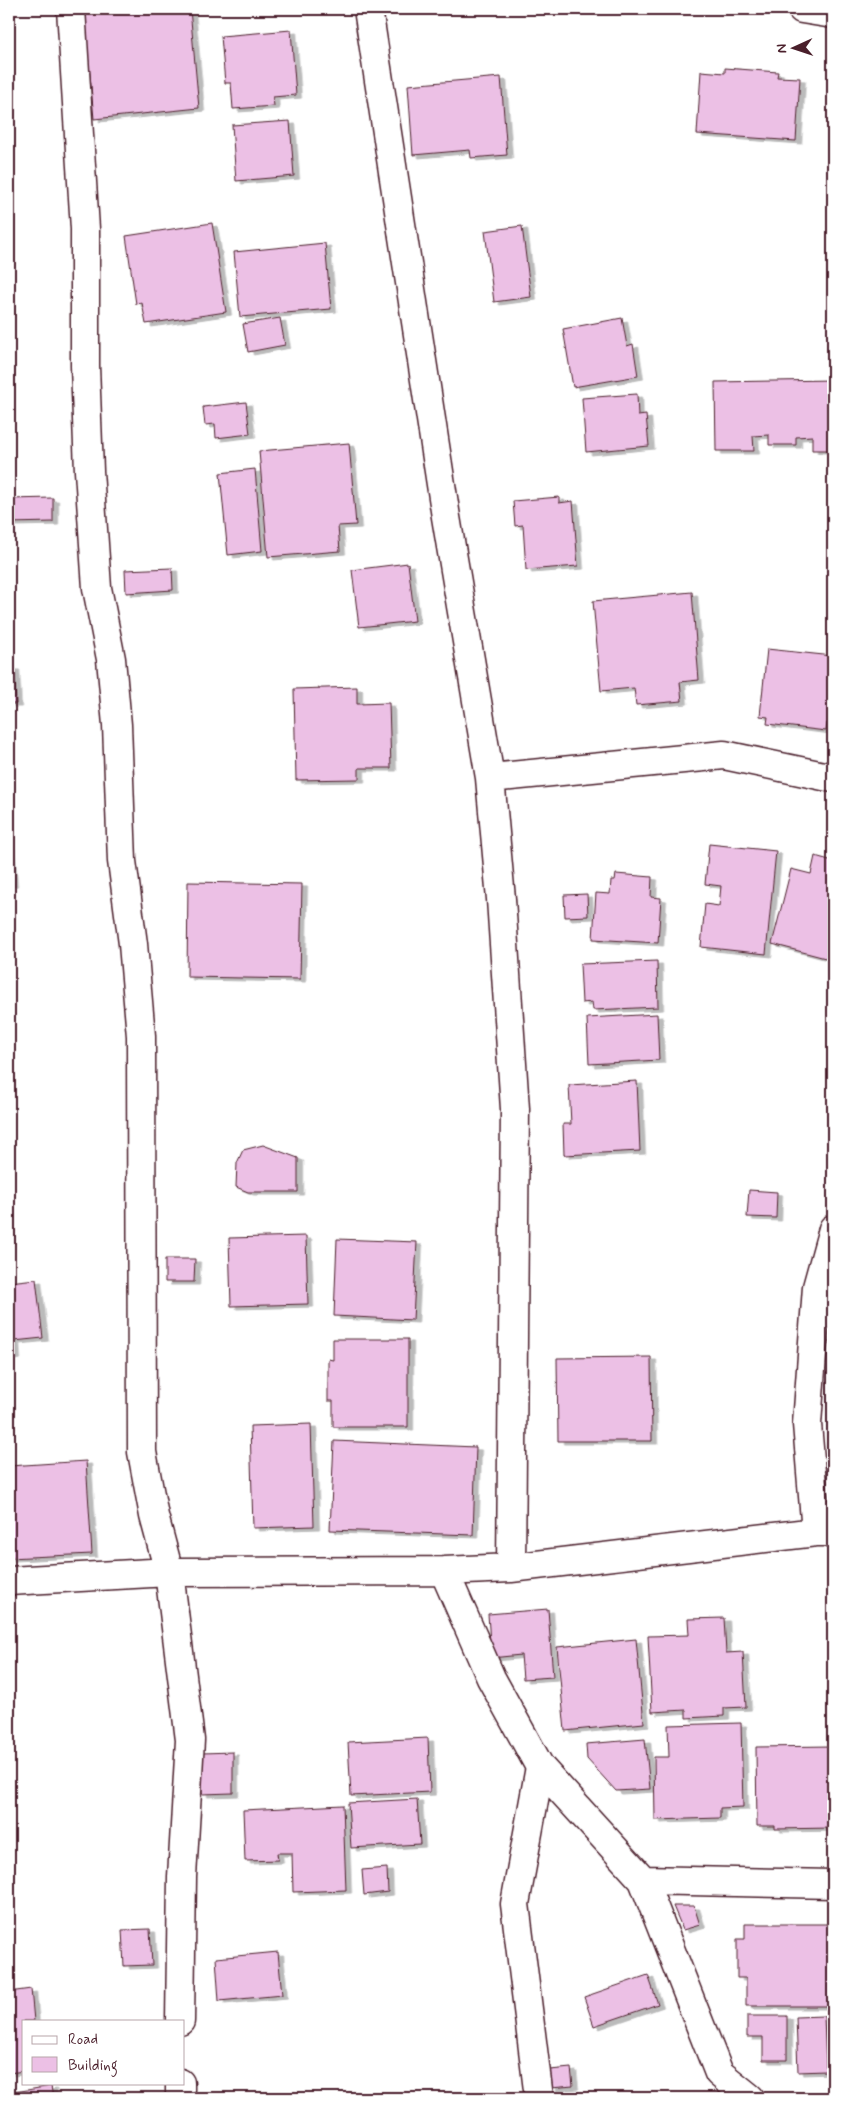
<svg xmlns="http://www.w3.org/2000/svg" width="842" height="2107" viewBox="0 0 842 2107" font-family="Mynerve,sans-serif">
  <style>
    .building { fill: #ecc0e5; stroke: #4a1f2b; filter: url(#shadow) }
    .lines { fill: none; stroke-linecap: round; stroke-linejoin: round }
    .minor-casing { stroke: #4a1f2b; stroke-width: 31 }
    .minor { stroke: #fff; stroke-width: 28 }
  </style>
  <defs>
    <filter id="shadow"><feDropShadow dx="5.5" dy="3" stdDeviation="0" flood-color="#0004"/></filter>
  </defs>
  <rect width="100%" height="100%" fill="#fff"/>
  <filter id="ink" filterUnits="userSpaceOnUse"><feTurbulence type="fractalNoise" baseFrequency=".02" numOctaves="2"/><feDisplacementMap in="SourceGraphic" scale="10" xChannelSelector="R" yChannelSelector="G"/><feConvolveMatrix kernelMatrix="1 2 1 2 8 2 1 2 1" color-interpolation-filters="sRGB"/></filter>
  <g filter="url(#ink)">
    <path class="building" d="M84 9H190L199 108 94 119Z
      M291 30 296 95 273 97 274 106 233 109 231 83H225L221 36Z
      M725 68 778 72 777 77 800 78 796 141 697 134 701 71 725 73Z
      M501 77 507 155 471 158 470 150 413 155 408 85Z
      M290 121 294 176 236 181 232 125Z
      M212 223 226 312 146 324 142 303 136 304 126 236Z
      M522 226 531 297 494 302 485 231Z
      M325 243 331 309 240 317 234 252Z
      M280 318 285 345 248 352 243 324Z
      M622 318 627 346 633 344 638 376 573 387 563 329Z
      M833 380V450H812V436L796 437V445H769V435L753 436 754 451H716L715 382Z
      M637 394 638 416 646 415 649 446 586 452 582 398Z
      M246 402 250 434 216 438 215 424 205 425 203 407Z
      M349 443 356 525 338 526 340 551 268 557 259 451Z
      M255 469 262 551 228 555 220 473Z
      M559 497V503L573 501 578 566 526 570 523 525 515 526 513 501Z
      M53 498V522L9 523V499Z
      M408 563 415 621 359 627 352 570Z
      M172 568 173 590 126 593 125 570Z
      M692 592 699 680 680 682 682 701 636 705 634 688 601 691 593 601Z
      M767 649 833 656V724L827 723 826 731 767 724 768 717 760 716Z
      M9 667H14L16 704H9Z
      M357 687V704L389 703 391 768H359V779L296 780 294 689Z
      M709 844 776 851 766 954 701 947 705 904 719 906 721 886 705 884Z
      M9 846 12 883 9 884Z
      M815 856 833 861V960L772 944 791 869 811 874Z
      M616 874 652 877 651 897 661 898 658 943 593 939 596 893 610 894 611 880H615Z
      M188 882 302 884 300 979 187 977Z
      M587 894 588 916 565 917 564 895Z
      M657 961 658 1007 593 1010 592 1002 582 1003 580 964Z
      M657 1014 659 1060 589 1064 587 1018Z
      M637 1081 640 1151 564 1155 563 1124H571L569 1085Z
      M263 1145 298 1158V1192H248L236 1187 237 1163 243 1150Z
      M749 1190 777 1192 776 1218 747 1217Z
      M306 1236 308 1304 231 1306 229 1238Z
      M337 1239 417 1242 413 1320 334 1316Z
      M165 1259H195L194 1282H165Z
      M36 1279 43 1338 14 1341 15 1356 9 1357V1282Z
      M833 1330V1344L829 1343Z
      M333 1339H408V1427H333V1401H328V1359L333 1360Z
      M651 1357 652 1441H558L557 1358Z
      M311 1424 314 1526 253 1528 250 1426Z
      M334 1441 476 1447 473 1535 330 1530Z
      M86 1461 92 1554 9 1558V1466Z
      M548 1609 553 1677 523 1679 521 1655 491 1658 488 1614Z
      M724 1618 726 1653 743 1652 746 1707 724 1708V1716L686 1718V1710L652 1712 648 1636 689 1635 688 1619Z
      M636 1639 644 1723 565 1731 557 1647Z
      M741 1723 743 1807 720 1808V1818L655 1820 654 1757H669L668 1725Z
      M428 1738 430 1792 351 1796 348 1742Z
      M645 1739 650 1789 616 1791 587 1759 586 1744Z
      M833 1746V1828L775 1829V1826H757L756 1747Z
      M233 1752V1793L202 1794V1753Z
      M417 1799 420 1844 351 1848 348 1803Z
      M343 1805 346 1890 293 1892 292 1853H277L278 1860 245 1861 243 1810Z
      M387 1868 388 1892 364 1895 362 1870Z
      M673 1906H694L700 1925 683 1930Z
      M745 1924H833L832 2006H746V1978H737V1939H745Z
      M150 1929 152 1965 124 1966 122 1930Z
      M278 1952 282 1995 219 2001 216 1958Z
      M648 1975 658 2004 594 2026 584 1997Z
      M31 1989 34 2021H24V2071L9 2073V1992Z
      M747 2016H787V2060H763V2037H747Z
      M824 2016 826 2071 798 2072 796 2017Z
      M571 2068 573 2086 551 2088 550 2070Z
      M51 2086 53 2098H10L9 2093Z"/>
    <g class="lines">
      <defs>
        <path id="minor" d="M71 9 85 229V366L89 471 97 588 111 659 117 725 122 861 133 944 141 1036 142 1452 154 1516 169 1572 190 1740 182 1877 180 2021
          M368 9 446 517 490 778 501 899 515 1109 511 1568
          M802 9 833 14
          M490 778 724 755 833 778
          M833 1229 817 1287 807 1424 816 1532H833
          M444 1571 491 1678 540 1767 515 1904 539 2098
          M9 1581 169 1572 444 1571 511 1568 816 1532
          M540 1767 643 1880 719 2073 750 2098
          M643 1880 833 1884
          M180 2098V2083"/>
      </defs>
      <use href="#minor" class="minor-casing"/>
      <use href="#minor" class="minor"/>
    </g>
  </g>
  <rect width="842" height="2107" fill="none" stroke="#fff" stroke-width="30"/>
  <rect x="15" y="15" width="812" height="2077" fill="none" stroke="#4a1f2b" stroke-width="2" filter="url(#ink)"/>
  <rect x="22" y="2020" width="162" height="65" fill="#ffffff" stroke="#b7a5aa"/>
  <rect x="32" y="2036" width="25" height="8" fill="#ffffff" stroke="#b7a5aa"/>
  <text x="68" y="2044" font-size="15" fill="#4a1f2b">Road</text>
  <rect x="32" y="2057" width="25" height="15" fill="#ecc0e5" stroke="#b7a5aa"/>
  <text x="68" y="2070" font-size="15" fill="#4a1f2b">Building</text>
  <g transform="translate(794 48) rotate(267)" stroke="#ffffff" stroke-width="4" paint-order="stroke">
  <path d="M0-4L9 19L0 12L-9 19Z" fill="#4a1f2b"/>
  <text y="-8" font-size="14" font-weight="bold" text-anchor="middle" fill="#4a1f2b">N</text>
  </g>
</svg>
